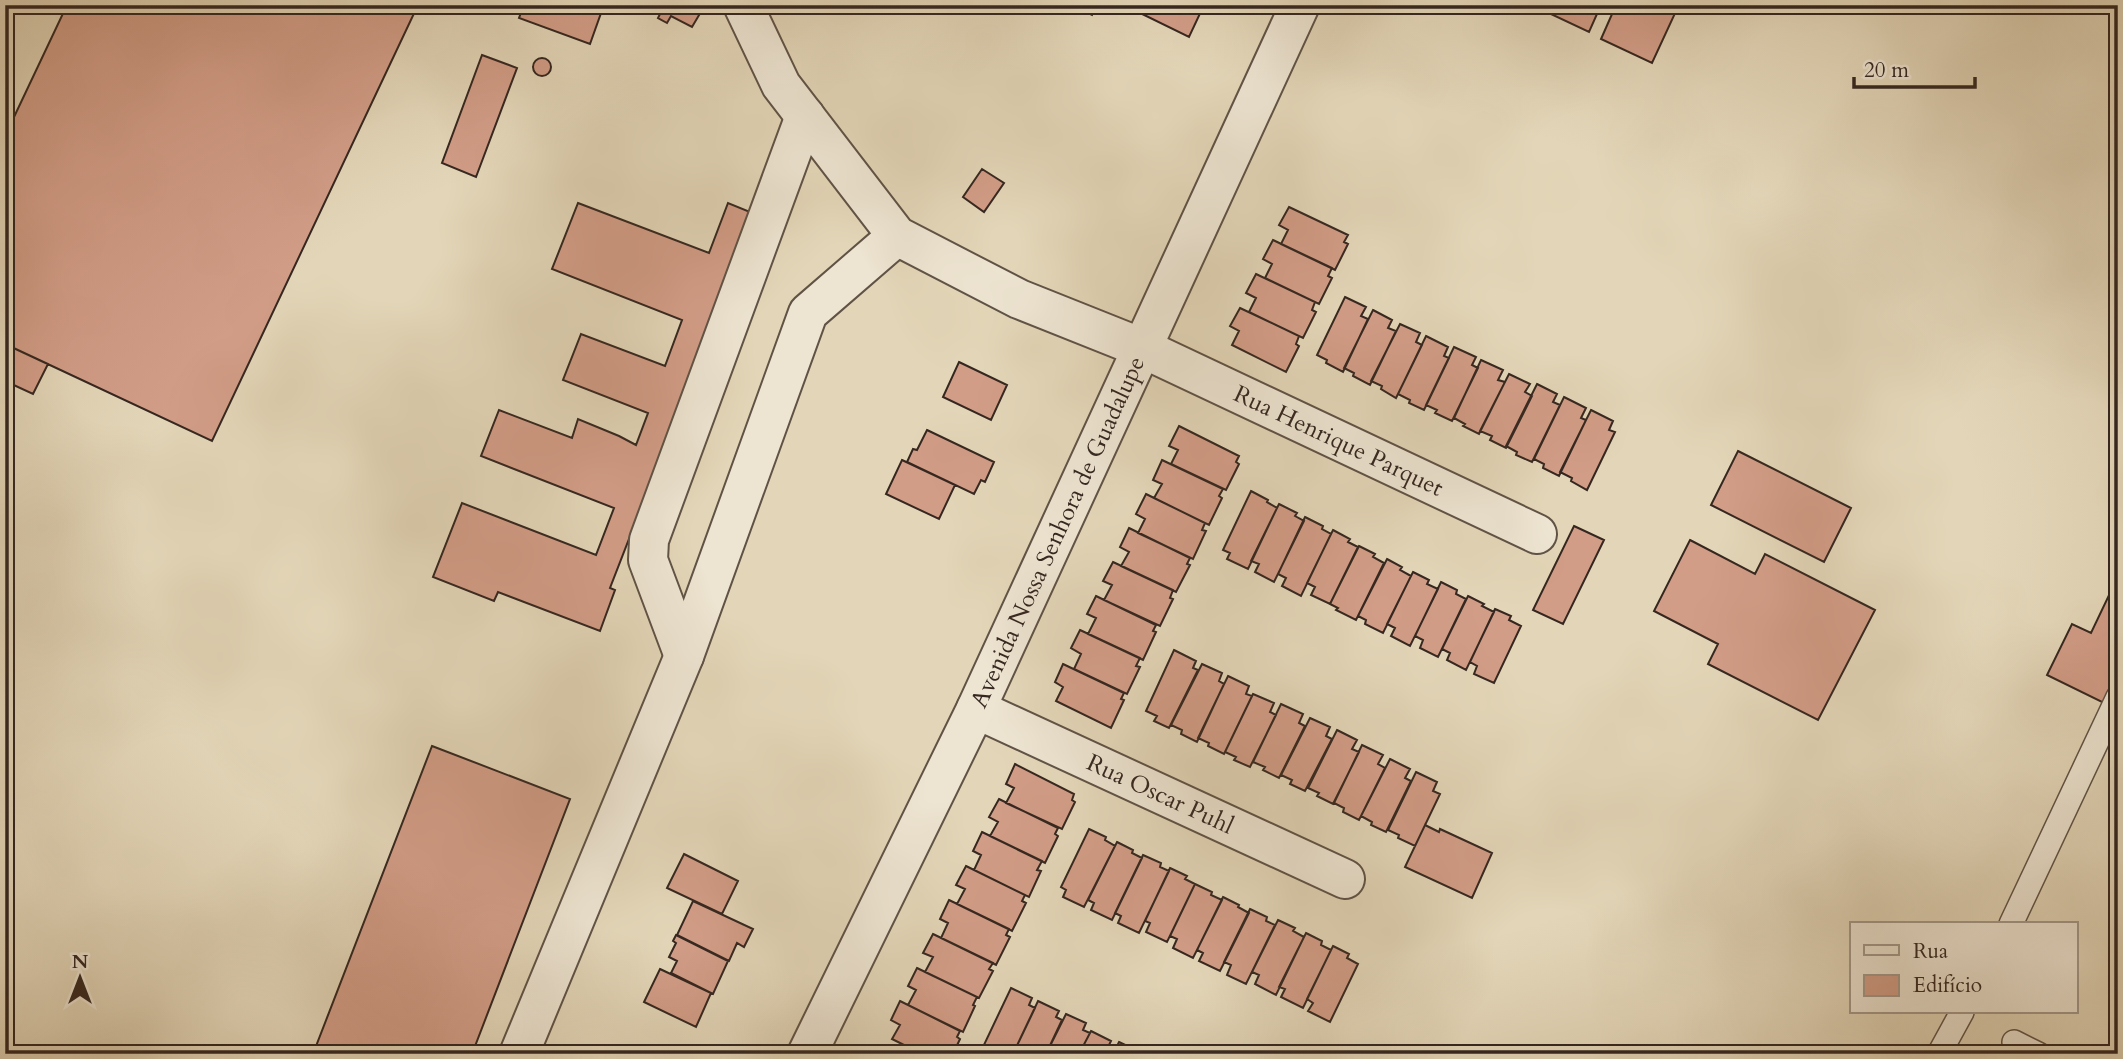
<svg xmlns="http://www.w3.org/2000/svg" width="2123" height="1059" viewBox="0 0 2123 1059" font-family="Cardo,serif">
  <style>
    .building { fill: #d29d87; stroke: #352720; stroke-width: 2 }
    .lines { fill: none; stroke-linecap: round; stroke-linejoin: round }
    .lane-casing { stroke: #605346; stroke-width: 26 }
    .street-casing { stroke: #605346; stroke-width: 42 }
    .lane { stroke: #ede4d1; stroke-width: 23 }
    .street { stroke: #ede4d1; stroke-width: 38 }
    .labels { text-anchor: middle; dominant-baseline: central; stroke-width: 5; stroke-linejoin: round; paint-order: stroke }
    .street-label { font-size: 24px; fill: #352720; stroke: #ede4d1 }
  </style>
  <rect width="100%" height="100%" fill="#e3d6b8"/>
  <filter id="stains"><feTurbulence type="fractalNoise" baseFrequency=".00286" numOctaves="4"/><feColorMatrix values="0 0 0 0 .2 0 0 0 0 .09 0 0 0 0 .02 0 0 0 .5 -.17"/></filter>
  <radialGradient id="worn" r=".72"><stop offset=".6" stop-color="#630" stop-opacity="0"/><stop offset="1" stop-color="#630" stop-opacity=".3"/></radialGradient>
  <path class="building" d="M67 5H418L212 441 5 344V136Z
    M524 5H580L601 13 590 44 519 18Z
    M652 5H705L692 27 671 16 667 23 658 18 661 12 651 7Z
    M1072 5H1097L1092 15Z
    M1139 5H1204L1189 37 1136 11Z
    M1537 5H1601L1589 32 1536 7Z
    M1616 5H1670L1677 9 1652 63 1601 39Z
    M482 55 517 68 476 177 442 163Z
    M533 67a9 9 0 1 1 18 0a9 9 0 1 1-18 0Z
    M982 169 1004 183 984 212 963 197Z
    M578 203 709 253 728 203 755 214 610 588 615 590 600 631 498 592 494 601 433 577 462 503 596 555 614 508 481 456 499 410 572 438 578 419 619 436 636 445 648 413 563 380 581 334 665 366 682 320 552 269Z
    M1289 207 1348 235 1344 242 1348 244 1335 270 1281 244 1288 230 1279 225Z
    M1273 240 1332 268 1328 276 1332 278 1319 304 1265 278 1272 264 1263 259Z
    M1256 274 1315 302 1312 310 1316 312 1303 338 1249 312 1256 298 1246 293Z
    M1345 297 1366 307 1361 316 1368 319 1343 372 1326 363 1327 360 1317 355Z
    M1240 308 1299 336 1296 344 1299 346 1286 372 1232 345 1239 331 1230 326Z
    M1373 310 1392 320 1388 328 1396 331 1370 385 1353 376 1354 373 1344 368Z
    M1400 324 1420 333 1416 342 1422 345 1396 398 1381 389 1382 386 1371 381Z
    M1426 336 1448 347 1444 356 1449 358 1424 410 1409 403 1410 400 1398 394Z
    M5 344 48 364 33 394 5 381Z
    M1454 347 1476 357 1472 365 1478 368 1452 421 1435 413 1437 410 1426 405Z
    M1481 360 1503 370 1498 380 1505 382 1479 434 1463 426 1465 424 1454 418Z
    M959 362 1007 385 991 420 943 397Z
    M1509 374 1530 384 1525 392 1532 396 1506 448 1490 440 1492 436 1480 431Z
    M1537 384 1557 394 1553 402 1560 405 1532 462 1516 455 1517 452 1506 446Z
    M1564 397 1586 408 1581 418 1586 420 1559 476 1543 468 1544 464 1534 459Z
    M1591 410 1613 421 1609 430 1615 432 1587 490 1571 481 1572 478 1560 472Z
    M1179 426 1239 456 1236 462 1239 464 1226 490 1171 464 1178 450 1169 446Z
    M927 430 994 462 985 482 981 480 974 494 907 462 913 449 917 450Z
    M1738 451 1851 508 1824 562 1711 505Z
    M902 460 955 485 939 519 886 494Z
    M1162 460 1223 489 1219 496 1222 498 1209 525 1154 498 1162 484 1153 480Z
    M1251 491 1268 500 1267 502 1277 508 1248 569 1227 559 1230 553 1223 550Z
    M1146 494 1205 523 1202 530 1206 531 1193 559 1138 533 1145 519 1136 514Z
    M1279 504 1297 513 1295 516 1304 521 1274 582 1255 572 1259 564 1251 561Z
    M1305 517 1323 526 1322 529 1331 534 1301 596 1282 586 1286 578 1278 574Z
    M1574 526 1604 540 1563 624 1533 610Z
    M1129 528 1190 558 1187 564 1190 565 1176 592 1121 566 1129 552 1120 547Z
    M1333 530 1350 539 1348 542 1358 547 1330 604 1311 595 1315 587 1307 583Z
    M1690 540 1755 574 1765 554 1875 610 1818 720 1708 664 1718 644 1654 611Z
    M1359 546 1375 554 1373 557 1384 563 1356 620 1336 610 1338 608 1330 604Z
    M1387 559 1402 567 1400 570 1411 576 1383 633 1365 624 1366 620 1358 616Z
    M1113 562 1173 590 1170 598 1173 599 1160 626 1104 600 1112 585 1103 581Z
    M1413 572 1429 580 1427 584 1438 589 1410 646 1391 636 1395 628 1387 624Z
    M1441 582 1457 590 1456 594 1466 599 1438 657 1420 648 1423 640 1415 636Z
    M2110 593 2118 597V676L2104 703 2047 675 2072 624 2091 633Z
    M1096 596 1156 625 1153 631 1156 632 1143 660 1088 634 1096 618 1087 614Z
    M1468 596 1484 604 1482 606 1494 612 1466 670 1447 660 1450 653 1442 649Z
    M1495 609 1511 616 1509 620 1521 626 1494 683 1474 674 1477 666 1470 662Z
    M1080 630 1140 658 1136 666 1140 667 1127 694 1074 669 1081 654 1071 648Z
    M1174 650 1196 661 1193 668 1198 670 1169 728 1154 721 1157 716 1146 711Z
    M1063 664 1124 693 1121 699 1124 700 1111 728 1056 701 1063 687 1055 682Z
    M1202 664 1222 673 1219 681 1224 684 1197 742 1181 734 1182 730 1171 725Z
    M1228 676 1249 686 1246 694 1252 696 1224 754 1208 746 1209 743 1198 738Z
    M1253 694 1274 703 1270 712 1276 715 1250 767 1234 760 1236 757 1225 752Z
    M1281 704 1303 714 1299 723 1305 726 1279 778 1263 770 1265 767 1253 762Z
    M1310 718 1330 727 1326 736 1332 739 1305 791 1290 784 1292 780 1281 775Z
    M1337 730 1357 740 1352 749 1359 752 1333 804 1317 796 1319 793 1308 788Z
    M1362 745 1383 755 1378 764 1385 768 1359 820 1343 812 1344 808 1334 803Z
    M432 746 570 799 472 1054H313Z
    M1390 759 1410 769 1405 778 1411 781 1386 832 1371 825 1372 822 1361 816Z
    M1015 764 1074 794 1072 800 1075 802 1062 829 1006 803 1014 788 1006 784Z
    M1416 772 1437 782 1433 791 1440 794 1415 846 1398 838 1399 835 1388 830Z
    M999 799 1058 828 1055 834 1058 836 1045 863 990 836 998 822 989 817Z
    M1425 825 1439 832 1440 829 1492 853 1472 898 1405 867Z
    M1089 829 1106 837 1105 840 1115 846 1084 907 1063 897 1066 890 1061 887Z
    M982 832 1042 861 1037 870 1041 871 1029 897 974 870 981 855 973 851Z
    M1117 842 1133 850 1132 853 1142 858 1112 920 1091 910 1094 903 1088 900Z
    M684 854 738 881 722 914 667 888Z
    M1143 855 1161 863 1160 867 1169 871 1139 933 1118 923 1121 916 1115 913Z
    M966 866 1025 895 1022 901 1026 903 1012 931 957 904 965 889 956 885Z
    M1170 868 1187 876 1185 879 1195 884 1167 942 1146 932 1150 923 1145 921Z
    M1195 884 1212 892 1211 895 1222 900 1193 958 1173 948 1177 939 1170 936Z
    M1223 897 1239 905 1238 907 1249 913 1220 971 1199 961 1203 953 1197 950Z
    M949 900 1009 929 1006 935 1010 937 996 965 941 938 948 923 940 919Z
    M693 901 753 929 744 947 737 943 729 961 677 935Z
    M1250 909 1267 917 1266 921 1275 925 1246 984 1227 975 1231 965 1224 962Z
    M1278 920 1295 928 1293 931 1304 937 1276 995 1255 984 1259 975 1252 972Z
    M1306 933 1322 941 1321 945 1331 950 1303 1008 1281 997 1285 989 1279 987Z
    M933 934 993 963 989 969 993 971 979 998 925 972 933 957 923 953Z
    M676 935 728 961 713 994 671 973 677 961 669 957 676 943 673 941Z
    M1333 946 1349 954 1347 958 1358 964 1330 1022 1308 1011 1313 1003 1307 999Z
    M917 968 977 997 973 1005 975 1006 963 1032 908 1005 916 990 908 986Z
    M660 969 711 993 696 1027 644 1002Z
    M1011 988 1032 998 1029 1005 1035 1008 1013 1054H990L982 1049Z
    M900 1001 960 1031 957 1037 960 1039 953 1054H922L892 1039 900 1025 891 1020Z
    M1038 1001 1059 1011 1056 1017 1062 1020 1046 1054H1013Z
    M1066 1014 1086 1023 1083 1030 1090 1033 1079 1054H1046Z
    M1091 1031 1111 1041 1107 1049 1113 1054H1079Z
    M1119 1042 1140 1052 1139 1054H1113Z"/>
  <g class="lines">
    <defs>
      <path id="lane" d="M2011 924 2118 697
        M2014 1042 2038 1054
        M1939 1054 1962 1012"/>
      <g id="street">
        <path id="s1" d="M743 5 781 85 897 236 1019 299 1142 348 1537 534"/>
        <path d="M684 656 648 560 649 540 805 116"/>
        <path id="s2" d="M976 709 1345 879"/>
        <path d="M519 1054 684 656 808 313 897 236"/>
        <path id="s3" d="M807 1054 976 709 1300 5"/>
      </g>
    </defs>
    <use href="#lane" class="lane-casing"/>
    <use href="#street" class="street-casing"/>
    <use href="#lane" class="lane"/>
    <use href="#street" class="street"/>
  </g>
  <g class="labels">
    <g class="street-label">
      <text stroke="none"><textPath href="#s1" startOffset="766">Rua Henrique Parquet</textPath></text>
      <text stroke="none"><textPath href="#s3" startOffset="579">Avenida Nossa Senhora de Guadalupe</textPath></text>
      <text stroke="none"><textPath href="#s2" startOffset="203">Rua Oscar Puhl</textPath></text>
    </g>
  </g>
  <rect width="2123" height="1059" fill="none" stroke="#e3d6b8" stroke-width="28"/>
  <rect x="7" y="7" width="2109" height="1045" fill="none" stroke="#352720" stroke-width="3.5"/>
  <rect x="14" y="14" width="2095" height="1031" fill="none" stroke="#352720" stroke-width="2"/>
  <rect x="1850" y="922" width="228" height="91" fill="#ede4d1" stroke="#a3988a" stroke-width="2"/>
  <rect x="1864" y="945" width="35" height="10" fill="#ede4d1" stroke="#a3988a" stroke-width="2"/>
  <text x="1913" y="958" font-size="21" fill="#352720">Rua</text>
  <rect x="1864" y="975" width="35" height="21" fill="#d29d87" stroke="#a3988a" stroke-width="2"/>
  <text x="1913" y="992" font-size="21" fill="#352720">Edifício</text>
  <g transform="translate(80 978)" stroke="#ede4d1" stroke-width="5" paint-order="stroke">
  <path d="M0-5L12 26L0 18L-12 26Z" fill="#352720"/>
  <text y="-10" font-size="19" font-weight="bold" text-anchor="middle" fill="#352720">N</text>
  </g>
  <path d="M1854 77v10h121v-10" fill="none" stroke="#352720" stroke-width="3.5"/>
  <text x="1864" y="77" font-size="21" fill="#352720" stroke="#ede4d1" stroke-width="5" paint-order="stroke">20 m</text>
  <rect width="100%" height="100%" filter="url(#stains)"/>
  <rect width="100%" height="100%" fill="url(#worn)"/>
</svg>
